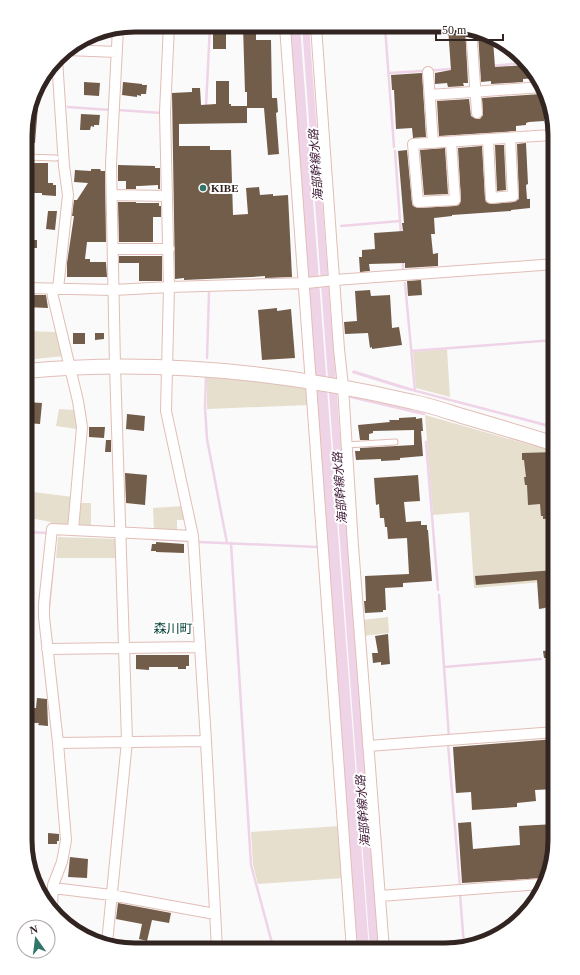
<svg xmlns="http://www.w3.org/2000/svg" width="580" height="975" viewBox="0 0 580 975" font-family="'Times New Roman','Noto Sans JP',serif">
  <style>
    .green { fill: #e6dfcd }
    .water { fill: #efd4e8 }
    .lines { fill: none; stroke-linecap: round; stroke-linejoin: round }
    .stream { stroke: #efd4e8; stroke-width: 2.5 }
    .building { fill: #725c4a }
    .lane-casing { stroke: #e1beb6; stroke-width: 7 }
    .street-casing { stroke: #e1beb6; stroke-width: 12 }
    .secondary-casing { stroke: #e1beb6; stroke-width: 16 }
    .lane { stroke: #fff; stroke-width: 5 }
    .street { stroke: #fff; stroke-width: 10 }
    .secondary { stroke: #fff; stroke-width: 14 }
    .poi-dot { fill: #327568; stroke: #fff; stroke-width: 1.5 }
    .labels { text-anchor: middle; dominant-baseline: central; stroke-width: 4; stroke-linejoin: round; paint-order: stroke }
    .poi-label { font-size: 11px; font-weight: bold; fill: #312421; stroke: #fff; text-anchor: start }
    .water-label { font-size: 12px; font-style: italic; fill: #401c39; stroke: #fff }
    .quarter-label { font-size: 13px; fill: #003e34; stroke: #fff }
    .rim { fill: none; stroke: #312421; stroke-width: 5 }
  </style>
  <rect width="100%" height="100%" fill="#fafafa"/>
  <path class="green" d="M26 331 56 332 64 356 26 360Z
    M447 349 450 397 416 388 413 352Z
    M207 375 309 388V405L207 409Z
    M59 409 75 410 77 429 56 426Z
    M425 415 555 452V581L474 588 469 512 433 515Z
    M25 491 73 497 71 526 52 527 51 522 25 517Z
    M81 503H91V529L79 528Z
    M183 506 187 520H177V533L154 531 153 508Z
    M58 537 116 539V558H56Z
    M388 617 389 633 363 636 362 620Z
    M340 826 344 878 258 884 253 865 251 832Z"/>
  <path class="water" d="M289 26H300L369 950H357L309 285Z
    M302 26H309L379 950H370Z
    M353 370 417 390 555 426V429L400 388 352 373Z"/>
  <g class="lines">
    <path class="stream" d="M385 27 394 147
      M492 66 525 63
      M389 73 453 69
      M68 107 110 110
      M206 107 210 25
      M118 110 162 113
      M395 151 401 234
      M341 226 400 221
      M403 261V269
      M405 283 415 391
      M411 351 555 340
      M207 358 209 293
      M206 376 205 407 207 439 227 543
      M351 397 424 414
      M83 404 85 417
      M426 442 438 590
      M25 532 49 533
      M151 539 190 541
      M199 542 317 547
      M231 543 251 865 272 943 271 949
      M439 595 449 738
      M49 608 53 566
      M444 667 541 659
      M448 744 460 887
      M67 859 70 844
      M460 894 464 946
      M56 912 57 905"/>
  </g>
  <path class="building" d="M243 26H256V40H271L272 98H277L278 112 276 113 279 154 268 155 264 108H247V123L179 124V146H210V150H231L233 215 248 214 246 188 259 187 260 195 273 194V196L288 195 292 277 265 278V276L251 277 184 280V278L175 279 172 93 192 92V88H200L201 105 216 104V81H229V104H231V106H247V92H245Z
    M448 27H465L468 83H463L464 86 448 87 447 83 435 84V73L451 70Z
    M213 33H226V49H213Z
    M478 33 493 40 495 67 527 65 536 78 523 79V82L491 84V81L481 82Z
    M422 73 426 137 413 138 412 128 396 129 394 90H392L391 75Z
    M84 82 100 83 99 96 84 95Z
    M123 82 142 84V85H147L146 94H141V96L137 95V97L122 95Z
    M541 94V97L544 96V121L529 122 526 123V125L516 126V131L439 136 437 101 469 99 471 116 477 119H480L483 115 482 98Z
    M31 106H38L35 143H27L26 140V121Z
    M81 114 100 115 99 125H94V127L91 126 90 130H80Z
    M526 143 528 184 526 185 527 199H530V208L511 210V211L452 215V216L434 218 435 234H431L433 254 438 253V266L405 268V263L369 264 370 271 360 272 359 257H362V250L375 249 374 233 403 231 402 223H404L398 151 407 150 412 203 413 206 418 208 455 206 459 205 461 200 458 148 482 146 485 198 486 202 492 204 514 202 519 199 517 144Z
    M495 145H504L506 190 497 191Z
    M445 148 448 194 424 195 420 150Z
    M26 163H48V183H53V185H56V196L42 195V193H29L28 191H26Z
    M118 165 155 166V168H160V189H158V185L139 186H136V189H126V181H118Z
    M91 169H100L101 171H105L106 242H87L85 259H90V262H106L107 277H67V263L74 216H72L74 200H77L88 183 74 182 75 170 91 171Z
    M118 202H136V203H159V206H161V217H153V242H119Z
    M48 211H57L55 230 46 229Z
    M30 240H37V248H30Z
    M119 256H162V281H139V263H119Z
    M421 280 422 295 408 296 407 281Z
    M370 290 371 296 390 295 392 328 399 327 402 345 372 349V347L370 348 368 333 345 334 344 322 357 321 355 291Z
    M28 295H46L48 308 26 307V300H28Z
    M277 308V311L291 309 295 358 262 360 258 310Z
    M73 333H85V344H73Z
    M95 333H104V339L95 340Z
    M26 402 42 403 40 424 26 423Z
    M127 414 145 416 144 431 126 429Z
    M416 417V419L422 418 423 431H421L423 456 400 458V460L381 461V459L356 460 355 451H360V448L414 445V430L373 431V433L369 434V440H360L358 425 390 422 389 420H399V418Z
    M89 427H105L104 438 89 437Z
    M106 440H111V452H105Z
    M555 452V459H547L549 475H551L552 483H549L550 497H553L555 518 543 519V516H541L540 504 528 505 527 485H525L524 477H526L524 460H522V453Z
    M125 473 147 475 145 505 126 503Z
    M418 475 420 501 404 502 406 522 421 521V525H427V530H428L432 581 403 583V587L385 588 386 610H383V612L365 613 364 601H366L365 576 409 574 407 538 388 539 387 527H385L384 518H380L379 504 376 505 374 478Z
    M156 542 184 544V553L156 552V551H151L152 544H156Z
    M555 570V578L547 579 548 605 545 608 539 609 537 580 476 585 475 576Z
    M388 634 390 664 381 665V662L373 663 372 653H378L375 636Z
    M555 650V658H544L543 651Z
    M136 655H189V666H186V669H178V667H149V670L136 669Z
    M37 698 47 699 48 726 38 725 39 723H25V708H36Z
    M555 739V789L535 790 536 801 517 803V807L472 810 471 792 456 793 453 747Z
    M471 822 473 849 520 845 519 826 555 824V847L543 878 462 883 458 823Z
    M48 833 59 834V841H57V844H48Z
    M70 857 88 859 87 878 68 877Z
    M118 903 171 913 169 923 152 920 147 941 139 939 142 924 116 919Z"/>
  <g class="lines">
    <defs>
      <path id="lane" d="M26 157 56 158
        M346 445 395 442"/>
      <path id="street" d="M169 25 165 112 169 287 166 411 193 536 206 741 217 949
        M285 26 352 950
        M316 26 339 349 343 387 353 546 384 950
        M471 29 477 113
        M67 50 117 52
        M57 59 64 166 68 195 58 289
        M428 72 433 143
        M430 95 542 87
        M550 108 555 176
        M488 140 491 198 513 196 510 138
        M451 142 455 200 418 202 413 144 552 135
        M112 195 167 196
        M113 249H169
        M26 288 114 290 169 287 307 283 335 280 555 264
        M52 289 53 297 78 401 82 427 73 530
        M47 649 200 647
        M58 743 206 741
        M368 746 555 732
        M53 888 111 895 215 914
        M380 896 541 884
        M52 906 53 885 62 862 66 840 58 743 44 617V604L52 529 193 536
        M107 943 127 741 115 366 111 164 118 28"/>
      <path id="secondary" d="M26 371C155 359 286 372 413 402 429 405 446 411 462 416 493 425 524 434 555 444"/>
    </defs>
    <use href="#lane" class="lane-casing"/>
    <use href="#street" class="street-casing"/>
    <use href="#secondary" class="secondary-casing"/>
    <use href="#lane" class="lane"/>
    <use href="#street" class="street"/>
    <use href="#secondary" class="secondary"/>
  </g>
  <circle class="poi-dot" cx="203" cy="188" r="4"/>
  <g class="labels">
    <g class="poi-label">
      <text x="211" y="188">KIBE</text>
    </g>
    <g class="water-label">
      <text transform="translate(316 165) rotate(-94)">海部幹線水路</text>
      <text transform="translate(340 488) rotate(-94)">海部幹線水路</text>
      <text transform="translate(363 811) rotate(-94)">海部幹線水路</text>
    </g>
    <g class="quarter-label">
      <text x="173" y="628">森川町</text>
    </g>
  </g>
  <path d="M0 0H580V975H0ZM135 32H445A103 103 0 0 1 548 135V840A103 103 0 0 1 445 943H135A103 103 0 0 1 32 840V135A103 103 0 0 1 135 32Z" fill="#fff" fill-rule="evenodd"/>
  <path class="rim" d="M135 32H445A103 103 0 0 1 548 135V840A103 103 0 0 1 445 943H135A103 103 0 0 1 32 840V135A103 103 0 0 1 135 32Z"/>
  <g transform="translate(36 939) rotate(346)"><circle r="19" fill="#ffffff" stroke="#ada7a6"/>
  <path d="M0-3L7 15L0 10L-7 15Z" fill="#327568"/>
  <text y="-6" font-size="11" font-weight="bold" text-anchor="middle" fill="#312421">N</text>
  </g>
  <path d="M436 34v6h67v-6" fill="none" stroke="#312421" stroke-width="2"/>
  <text x="442" y="34" font-size="12" fill="#312421" stroke="#ffffff" stroke-width="3" paint-order="stroke">50 m</text>
</svg>
